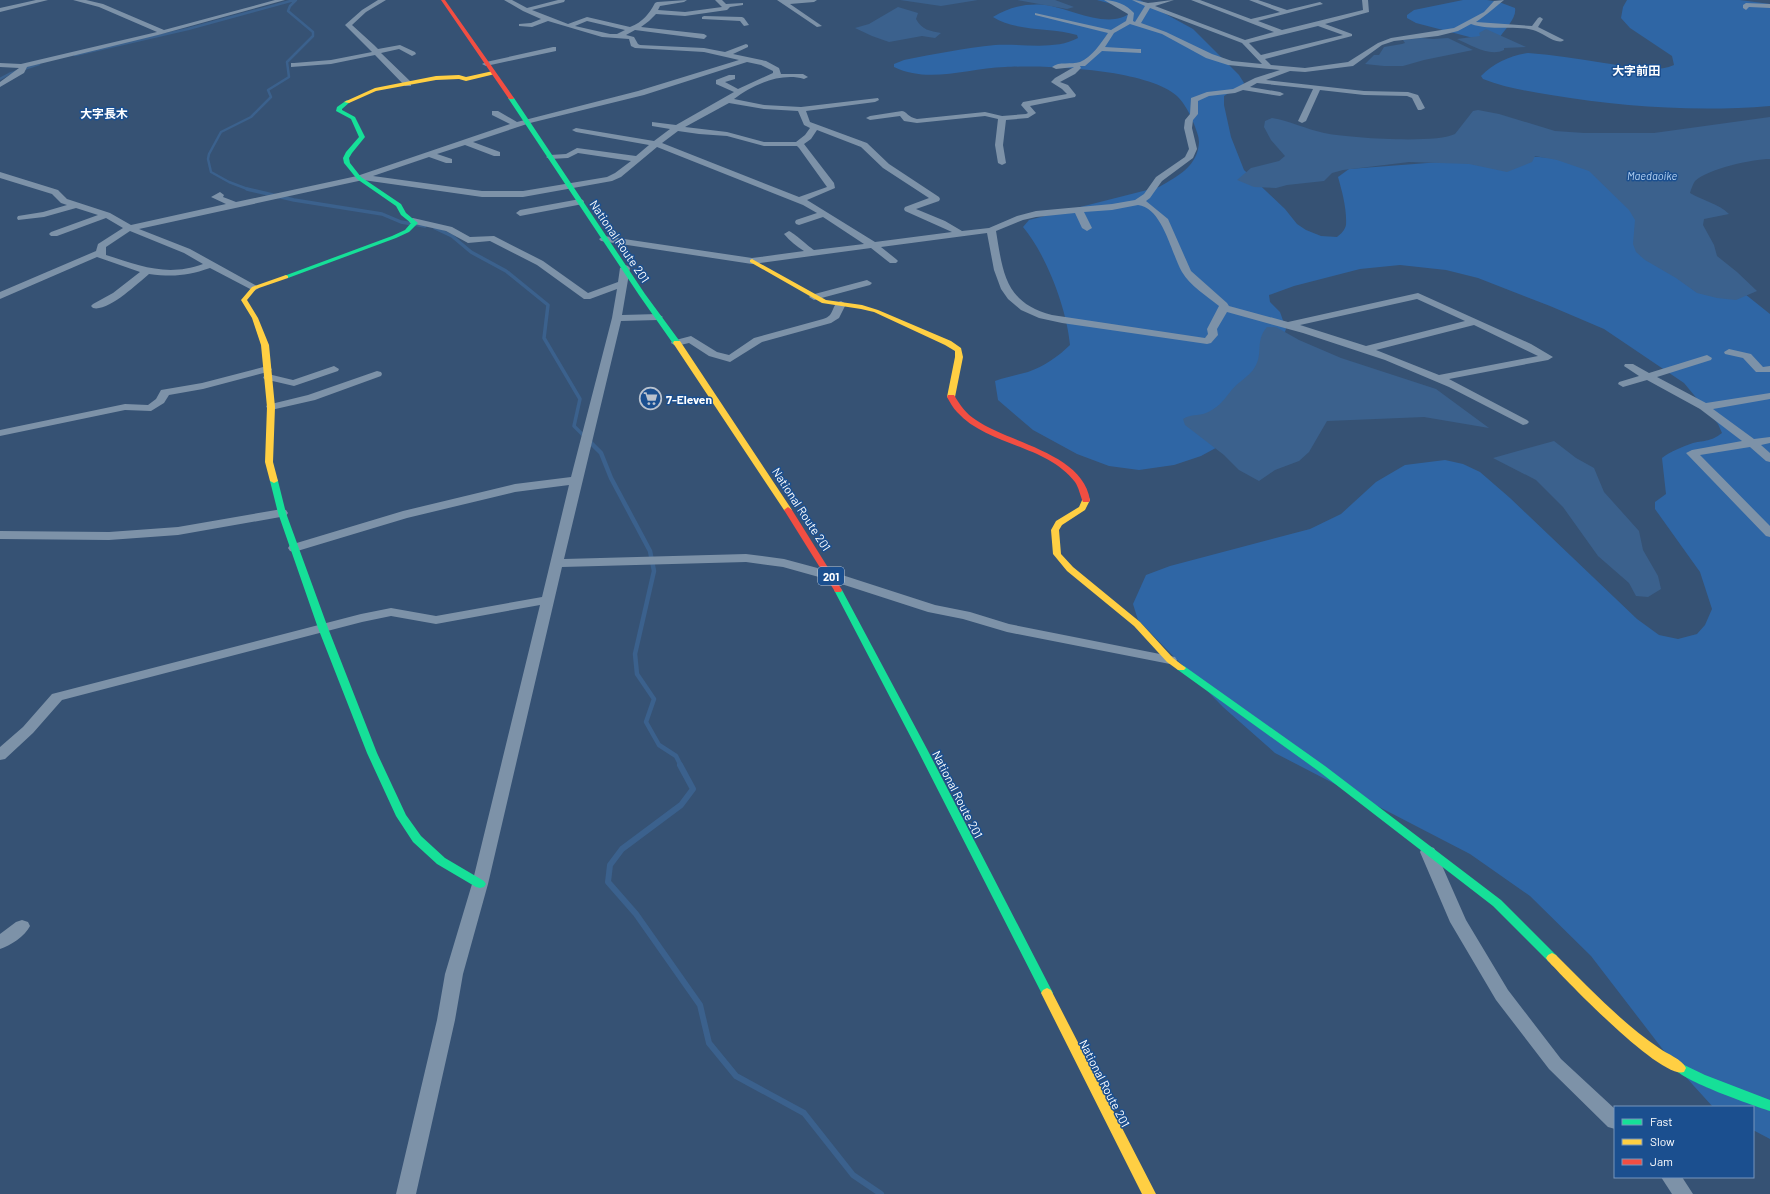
<svg xmlns="http://www.w3.org/2000/svg" width="1770" height="1194" viewBox="0 0 1770 1194" font-family="Barlow,'Noto Sans JP',sans-serif">
  <style>
    .green { fill: #2f66a5 }
    .water { fill: #3b618d }
    .lines { fill: none; stroke-linecap: round; stroke-linejoin: round }
    .stream-far3 { stroke: #3b618d; stroke-width: 2.5 }
    .stream-far2 { stroke: #3b618d; stroke-width: 3.5 }
    .stream-far1 { stroke: #3b618d; stroke-width: 4.5 }
    .stream { stroke: #3b618d; stroke-width: 6 }
    .street { fill: #7d92a8; fill-rule: evenodd }
    .fast { fill: #16e098; fill-rule: evenodd }
    .slow { fill: #ffcf43; fill-rule: evenodd }
    .jam { fill: #f24e42; fill-rule: evenodd }
    .labels { text-anchor: middle; dominant-baseline: central; stroke-width: 3; stroke-linejoin: round; paint-order: stroke }
    .far-water-label { font-size: 11px; font-style: italic; fill: #b5d3f5; stroke: #1b4f8f }
    .shield { fill: #1b4f8f; stroke: #bbcadd; stroke-width: 1 }
    .shield-label { font-size: 11px; font-weight: bold; fill: #fff }
    .far-quarter-label { font-size: 12px; font-weight: bold; fill: #fff; stroke: #1b4f8f }
    .street-label { font-size: 12px; fill: #fff; stroke: #1b4f8f }
    .poi-label { font-size: 12px; font-weight: bold; fill: #fff; stroke: #1b4f8f; text-anchor: start }
  </style>
  <rect width="100%" height="100%" fill="#365274"/>
  <path class="green" d="M1097 0H1140L1193 29 1239 75 1244 83 1241 88 1232 91 1224 96V105L1231 137 1244 170 1285 209 1297 224 1306 230 1321 236 1337 237C1341 234 1345 230 1346 225 1347 209 1342 191 1338 177L1349 169 1519 156 1576 159 1770 314V1139L1753 1130V1107H1713L1674 1064 1591 956 1530 896 1470 854 1275 753 1223 707 1138 620 1133 604 1146 575 1170 566 1310 529 1341 514 1376 482 1405 465 1445 460 1463 464 1480 472 1510 498 1637 619 1659 635 1678 639 1697 634 1705 625 1712 609 1700 572 1655 509V502L1666 494 1662 458C1671 451 1682 447 1693 443 1706 440 1710 442 1722 433L1718 424 1684 383 1604 329 1550 306 1478 278 1446 270 1400 265 1360 269 1294 286 1269 295 1270 302 1280 312 1286 329 1275 360 1223 444 1201 456 1174 465 1139 470 1109 466 1077 454 1033 430 998 400 995 381C1006 377 1017 375 1028 372 1043 367 1059 356 1070 345 1067 309 1046 254 1023 227L1029 220 1159 187C1178 176 1198 166 1199 142 1199 136 1196 130 1194 124 1190 114 1185 104 1177 96 1147 69 1045 65 1005 67 968 68 929 84 894 67V64L904 60C934 54 965 48 995 45 1021 43 1054 51 1078 38L1077 35C1050 27 1016 32 993 17 1009 7 1026 3 1046 5 1069 8 1110 31 1131 12L1123 7Z
    M1463 0H1487L1499 2 1515 8C1517 18 1505 29 1500 37L1481 40 1416 23 1407 18V15L1414 10Z
    M1627 0H1740L1770 4V106C1696 112 1623 107 1551 95 1528 91 1505 88 1483 79L1481 76C1494 63 1510 56 1528 53 1554 55 1579 59 1604 63 1625 66 1654 74 1674 65L1672 56 1630 28 1621 18 1623 7Z"/>
  <path class="water" d="M900 0H978L941 6Z
    M1017 0H1055L1074 7 1067 9Z
    M898 7 918 13 916 19C922 30 930 31 941 33L935 38 922 36 889 42 872 36 855 28 869 24Z
    M1486 29 1526 47 1504 48V50C1489 57 1471 45 1457 39L1480 36 1479 33Z
    M1421 38 1433 39 1448 38 1473 50 1424 60 1403 66H1384L1365 64 1374 55H1379L1384 47 1402 44 1405 43 1403 40Z
    M1478 110 1499 114 1555 131 1584 133H1654L1770 117V159C1752 159 1708 169 1695 181 1693 184 1691 189 1690 193 1703 201 1718 203 1729 214L1704 219 1703 225 1714 245 1717 256 1737 272 1757 291 1736 300 1717 298 1697 293 1676 278 1645 260 1636 252 1633 244 1635 220 1629 210 1589 171 1557 160 1535 156 1532 162 1507 172 1469 164 1409 162 1343 170 1332 173 1324 181 1287 185 1276 188 1254 187 1237 180 1251 168 1279 161 1285 156 1271 140 1264 127 1265 121 1272 118C1290 121 1306 129 1324 133 1348 138 1436 144 1455 134L1473 111Z
    M1267 327H1276L1299 340 1341 358 1436 389 1489 428 1424 417 1327 421 1309 452 1299 461 1275 470 1259 481 1239 470 1224 455 1185 425 1183 419C1190 414 1198 416 1206 413 1225 405 1226 393 1240 382 1247 376 1252 373 1256 365 1263 352 1255 341 1267 327Z
    M1554 441 1576 458 1594 468 1604 492 1639 531 1643 550 1658 576 1661 589 1648 597 1636 596 1629 583 1598 556 1563 507 1536 480 1493 458Z"/>
  <g class="lines">
    <path class="stream-far3" d="M75 55 188 29 294 0
      M0 79 9 74 39 64
      M250 190 229 182 211 172 208 159 209 154 221 132 251 117 271 97 268 90 289 77 287 62 313 36V32L288 11 290 6 296 0"/>
    <path class="stream-far2" d="M247 189 294 200 382 214 401 222 425 226
      M435 228 452 236 471 252 506 271 548 305 544 338 580 399 574 426 587 439"/>
    <path class="stream-far1" d="M586 438 601 453 611 478 650 551 654 571 635 654 637 674 654 699 646 722 659 745 676 756 681 766"/>
    <path class="stream" d="M680 765 693 789 681 805 622 849 610 865 608 882 636 914 700 1005 709 1043 736 1076 804 1113 853 1175 881 1194"/>
    <path class="street" d="M36 0H48L0 12V8Z
      M73 0H86L103 4 164 30 275 0H285L158 35 27 67 24 73 0 87V82L19 68 0 67V63L21 64 157 32 99 7Z
      M378 0H386L366 12 352 25 374 45 378 49 400 45 415 52 416 54 412 56 399 49 381 53 411 82V86H405L375 55 331 64 291 67V63H294L331 60 372 52 345 25 362 10Z
      M504 0H512L527 8 558 0H565L564 2 532 10 568 24 587 17 630 27C643 22 649 14 655 3L657 2 687 0 684 2 660 6 658 10 685 12 722 7 715 0H722L726 4 743 3V5L730 7 727 10 685 16 656 14 649 21 641 27 704 34 707 36 704 39 635 30 626 35 634 37 638 44 640 45 704 48 725 52 746 44 748 45V47L733 54 766 61 779 68 781 74H803L808 77 804 79C781 72 752 85 734 99L764 105 801 107 878 98 879 100 875 102 806 111 810 122 867 143 889 164 939 197 940 199 939 201 916 209 945 221 962 231 989 228 1017 216 1036 211 1112 204 1135 200 1144 194 1156 177 1185 157 1189 149 1184 128 1185 120 1190 114 1191 98 1207 92 1233 89 1255 78 1280 70 1228 65 1206 58 1162 34 1130 24 1114 33 1105 47 1138 49H1141V53L1102 51 1085 66H1080L1081 68 1075 74 1060 82 1068 85 1076 95 1075 97 1030 106 1036 113 1028 118 1006 120 1003 145 1006 163 1002 165 998 163 995 145 998 119 985 116 917 123 904 121 900 116 870 120 866 118 870 116 902 111C908 112 907 117 917 119L985 112 1002 116 1026 114 1028 113 1021 105 1023 102 1067 94 1062 89 1051 82 1055 78 1074 67 1056 69 1052 67C1059 61 1071 65 1080 62 1092 57 1101 43 1108 33L1035 15V13L1111 30 1126 21 1128 14 1104 0C1115 0 1127 5 1134 13L1133 21 1135 22 1145 6 1132 0C1138 0 1142 2 1148 3 1152 3 1168 0 1174 0L1155 6 1245 40 1274 32 1191 0H1200L1251 19 1280 12 1249 0H1258L1287 10 1320 2 1323 4 1258 21 1282 30 1363 10 1362 0H1368L1369 12 1325 24 1352 34V36L1265 59 1271 65 1305 68 1348 62 1378 43 1391 38 1454 28 1484 12 1494 1 1504 0C1495 7 1487 15 1476 22L1532 26 1538 18 1540 17 1543 19 1538 27 1564 40C1557 46 1542 32 1533 30 1515 25 1491 31 1471 24L1458 31 1438 36 1394 41 1382 45 1353 66 1305 72 1290 71 1266 80 1364 91 1408 92 1418 95 1425 108 1421 110H1418L1412 98 1407 96 1364 95 1320 90 1306 121 1302 123 1298 121 1313 89 1257 83 1250 87 1280 92 1284 94 1280 96 1243 90 1235 93 1209 96 1198 101V114L1193 120 1192 128 1197 149 1193 158 1162 181 1150 198 1146 201 1168 219 1191 271 1227 303 1229 306 1288 322 1418 293 1531 344 1553 357 1548 360 1449 379 1527 420 1529 422 1527 424 1523 425 1449 387 1385 360 1303 333 1227 312 1217 329 1218 335 1211 343 1207 344 1062 323 1039 318 1021 310 1008 299 1001 289 994 270 987 233 881 247 896 259 898 261 896 263H890L871 248 752 264 601 241 599 239 604 236 752 258 804 251C796 246 790 241 784 234L789 231C794 233 808 246 814 250L864 244 823 217 799 225 796 224 795 222 796 220 817 213 803 205 657 147 621 177 612 181 523 197H482L363 180 139 229 190 249 257 286 259 288 254 291 210 268C187 276 173 277 149 274 137 284 108 312 93 308L91 306 93 304 113 293 140 272 97 257 0 299V292L96 251 98 244 123 228 106 218 57 236H51L49 234 51 232 98 215 76 208 44 217 18 220 17 218 18 216 43 212 67 205 61 203 52 194 0 178V172L58 190 67 199 110 213 131 225 226 204 211 197 220 192 224 195 223 197 236 202 357 176 510 124 492 115V111H498L517 122 638 91 739 60 704 52 635 48 631 46 629 39 602 37 548 21 532 27 519 26V24L531 23 541 19 523 11ZM1150 8 1242 43 1262 64 1232 61 1212 54 1166 32 1141 23ZM587 21 625 30 617 34H610L575 26ZM1318 26 1343 35 1261 55 1249 43ZM747 62 761 65 773 71V73L738 89 725 82 735 79V75H729L716 80V84L734 92 676 125 652 122V126L670 129 654 141 576 128 572 130 576 132 649 145 636 156 577 148 566 154 550 155 546 157 550 159 568 158 578 153 631 161 615 173 607 177 523 191H482L373 176 429 157 446 163H452V159L437 154 465 145 494 156H500V152L473 142 530 123 644 95ZM729 103 764 109 798 111 804 125 810 128 805 135 796 142H764L727 132 685 127ZM817 130 861 147 883 168 929 198 905 207 904 209 905 211 952 232 875 242 807 200 835 188 834 183 804 144 811 139ZM678 131 699 134 727 136 764 146H797L799 148 827 187 799 197 662 143ZM1138 205C1163 208 1171 253 1182 272 1190 286 1207 296 1219 306L1207 329 1208 334 1205 338 1052 315C1005 303 1003 273 996 231L1023 220 1036 217 1075 213 1082 228 1087 231 1092 228 1084 212 1112 210ZM130 231 184 253 203 264C167 277 141 266 106 255V247ZM1417 299 1465 321 1366 346 1300 325ZM1474 325 1538 356 1439 375 1376 350Z
      M777 0H817L814 2 790 4 822 26 817 27Z
      M1746 3 1770 4V8L1749 7 1746 10 1743 8V5Z
      M704 16 742 17 744 18 749 25 744 26 740 21 702 19V17Z
      M553 47H556V51L486 66 482 64 486 62Z
      M580 199 583 200 584 202 583 204 520 216 516 213 520 210Z
      M413 218 452 227 470 237 494 236 543 261 588 293 618 282 620 268 625 265 628 266 630 268 622 315 658 314 663 317 658 320 621 321 564 559 746 554 784 559 836 573 935 605 970 612 1009 624 1170 656 1175 657 1177 660 1175 663 1170 664 1007 632 963 619 928 612 826 579 783 567 746 562 562 567 488 884 463 974 455 1020 416 1194H396L437 1020 445 974 472 884 540 605 436 624 391 616 362 622 62 700 33 733 5 759 0 760V747L23 727 52 694 361 614 391 608 436 616 542 597 569 485 515 492 407 518 294 552 290 551 288 548 290 545 403 511 515 484 571 477 612 318 617 289 590 299H584L537 265 490 241 468 243 446 231 410 223 409 221 410 219Z
      M867 280 872 283 870 285 814 300 809 297 811 295Z
      M841 301 846 304 839 318 831 323 762 342 730 362 709 356 689 343 676 346 671 343 672 341 691 336 717 352 729 355 754 338 823 319C826 318 828 317 830 315 834 310 833 303 841 301Z
      M1729 349 1751 354 1763 367 1770 366V372H1756L1743 358 1725 354 1724 352Z
      M1707 355 1712 358 1711 360 1657 377 1706 403 1770 393V399L1713 409 1754 439 1770 437V443L1761 445 1770 453V462L1766 461 1750 447 1700 455 1770 526V537L1766 536 1686 453 1692 450 1742 441 1700 409 1647 380 1623 387 1618 384 1619 382 1639 376 1624 366 1625 364H1633L1649 373Z
      M267 366 272 369 271 371 203 389 169 395 164 403 151 411 125 410 0 436V430L125 404 148 405 156 399 161 390 202 383Z
      M334 366 339 369 338 371 294 386 264 379 263 377 268 374 293 380Z
      M377 371 381 372 382 374 381 376 315 400 271 410 266 407 267 405 308 395Z
      M282 509 286 510 288 513 286 516 178 535 109 540 0 539V531L109 532 178 527Z
      M1428 846 1434 848 1436 852 1466 920 1508 990 1561 1059 1615 1109V1129L1608 1127 1549 1069 1496 1000 1450 922 1420 852 1422 848Z
      M22 920 28 922 30 926C25 936 10 946 0 949V934L16 922Z
      M1661 1177H1682L1693 1194H1672Z"/>
    <path class="fast" d="M509 97 514 98 645 294 681 343 680 345H674L639 295 508 98Z
      M347 100 350 102 342 109V110L355 117 365 137 352 153 349 158 350 163 361 177 401 204 406 213 418 223 409 232 396 238 288 278H284V276L392 236 405 230 411 223 401 215 396 206 357 179 344 163 343 158 346 152 359 137 351 119 336 111 337 107Z
      M271 479H277L278 481 286 513 328 628 377 753 406 815 421 836 445 858 484 881 486 884 484 887 480 888 476 887 437 864 413 842 396 816 367 753 318 628 278 513 270 481Z
      M838 587 842 590 927 749 1053 993 1051 996 1047 998 1043 996 917 749 834 590Z
      M1181 665 1184 666 1325 766 1501 900 1556 955 1558 958 1556 961 1552 963 1548 961 1493 906 1317 770 1178 670 1176 668 1178 666Z
      M1680 1063 1705 1075 1770 1100V1111C1754 1106 1680 1080 1674 1068L1676 1064Z"/>
    <path class="slow" d="M493 71 495 72V74L466 81 459 79 436 80 376 91 349 103 344 102 375 88 436 76 459 75 466 77Z
      M752 259 826 300 862 305 878 310 951 341 961 348 963 357 955 397 951 399 947 397 955 357V351L945 345 874 312 861 309 822 303 750 262V260Z
      M286 275 288 276V278L256 289 247 300 258 318 269 345 275 407 273 462 278 481 274 483 270 481 265 462 267 407 261 345 252 318 241 300 252 287Z
      M674 341H680L792 510 791 512 788 513 784 510 673 343Z
      M1083 498H1089L1090 500 1085 510 1062 525 1059 530 1061 554 1073 567 1140 622 1173 658 1186 668 1184 670H1178L1167 662 1134 626 1067 571 1053 554 1051 530 1056 521 1079 507Z
      M1552 953 1556 955C1589 988 1621 1022 1659 1048 1667 1054 1682 1059 1686 1068L1684 1072C1661 1080 1566 980 1548 961L1546 958 1548 955Z
      M1047 988 1051 990 1156 1194H1142L1041 993 1043 990Z"/>
    <path class="jam" d="M441 0H445L514 98 513 99H509Z
      M948 395H954C960 405 966 414 976 420 1009 443 1083 453 1090 500L1089 502H1083C1080 495 1079 488 1075 482 1046 444 989 447 957 412 953 408 950 402 947 397Z
      M788 507 792 510 842 590 841 592H835L834 590 784 510Z"/>
  </g>
  <defs>
    <symbol id="supermarket-ring" viewBox="-11 -11 22 22"><circle r="9.5" fill="#1b4f8f" stroke="#b9c2ce" stroke-width="1.5"/><path d="M-6-5.5h2.5l.6 2H6L4.5 2H-2.5L-4.4-4H-6ZM-1.5 3.2a1.3 1.3 0 1 0 .1 0ZM3 3.2a1.3 1.3 0 1 0 .1 0Z" fill="#b9c2ce"/></symbol>
  </defs>
  <g fill-rule="evenodd">
    <use href="#supermarket-ring" x="638" y="386" width="25" height="25"/>
  </g>
  <g class="labels">
    <g class="far-water-label">
      <text x="1652" y="175">Maedaoike</text>
    </g>
    <rect class="shield" x="818" y="567" width="26" height="18" rx="3"/>
    <g class="shield-label">
      <text x="831" y="576">201</text>
    </g>
    <g class="far-quarter-label">
      <text x="1636" y="70">大字前田</text>
      <text x="104" y="113">大字長木</text>
    </g>
    <g class="street-label">
      <text transform="translate(620 241) rotate(56)">National Route 201</text>
      <text transform="translate(802 509) rotate(57)">National Route 201</text>
      <text transform="translate(958 794) rotate(63)">National Route 201</text>
      <text transform="translate(1105 1083) rotate(63)">National Route 201</text>
    </g>
    <g class="poi-label">
      <text x="666" y="399">7-Eleven</text>
    </g>
  </g>
  <rect x="1614" y="1106" width="140" height="72" fill="#1b4f8f" stroke="#7695bc"/>
  <rect x="1622" y="1119" width="20" height="6" fill="#16e098" stroke="#7695bc"/>
  <text x="1650" y="1126" font-size="12" fill="#ffffff">Fast</text>
  <rect x="1622" y="1139" width="20" height="6" fill="#ffcf43" stroke="#7695bc"/>
  <text x="1650" y="1146" font-size="12" fill="#ffffff">Slow</text>
  <rect x="1622" y="1159" width="20" height="6" fill="#f24e42" stroke="#7695bc"/>
  <text x="1650" y="1166" font-size="12" fill="#ffffff">Jam</text>
</svg>
